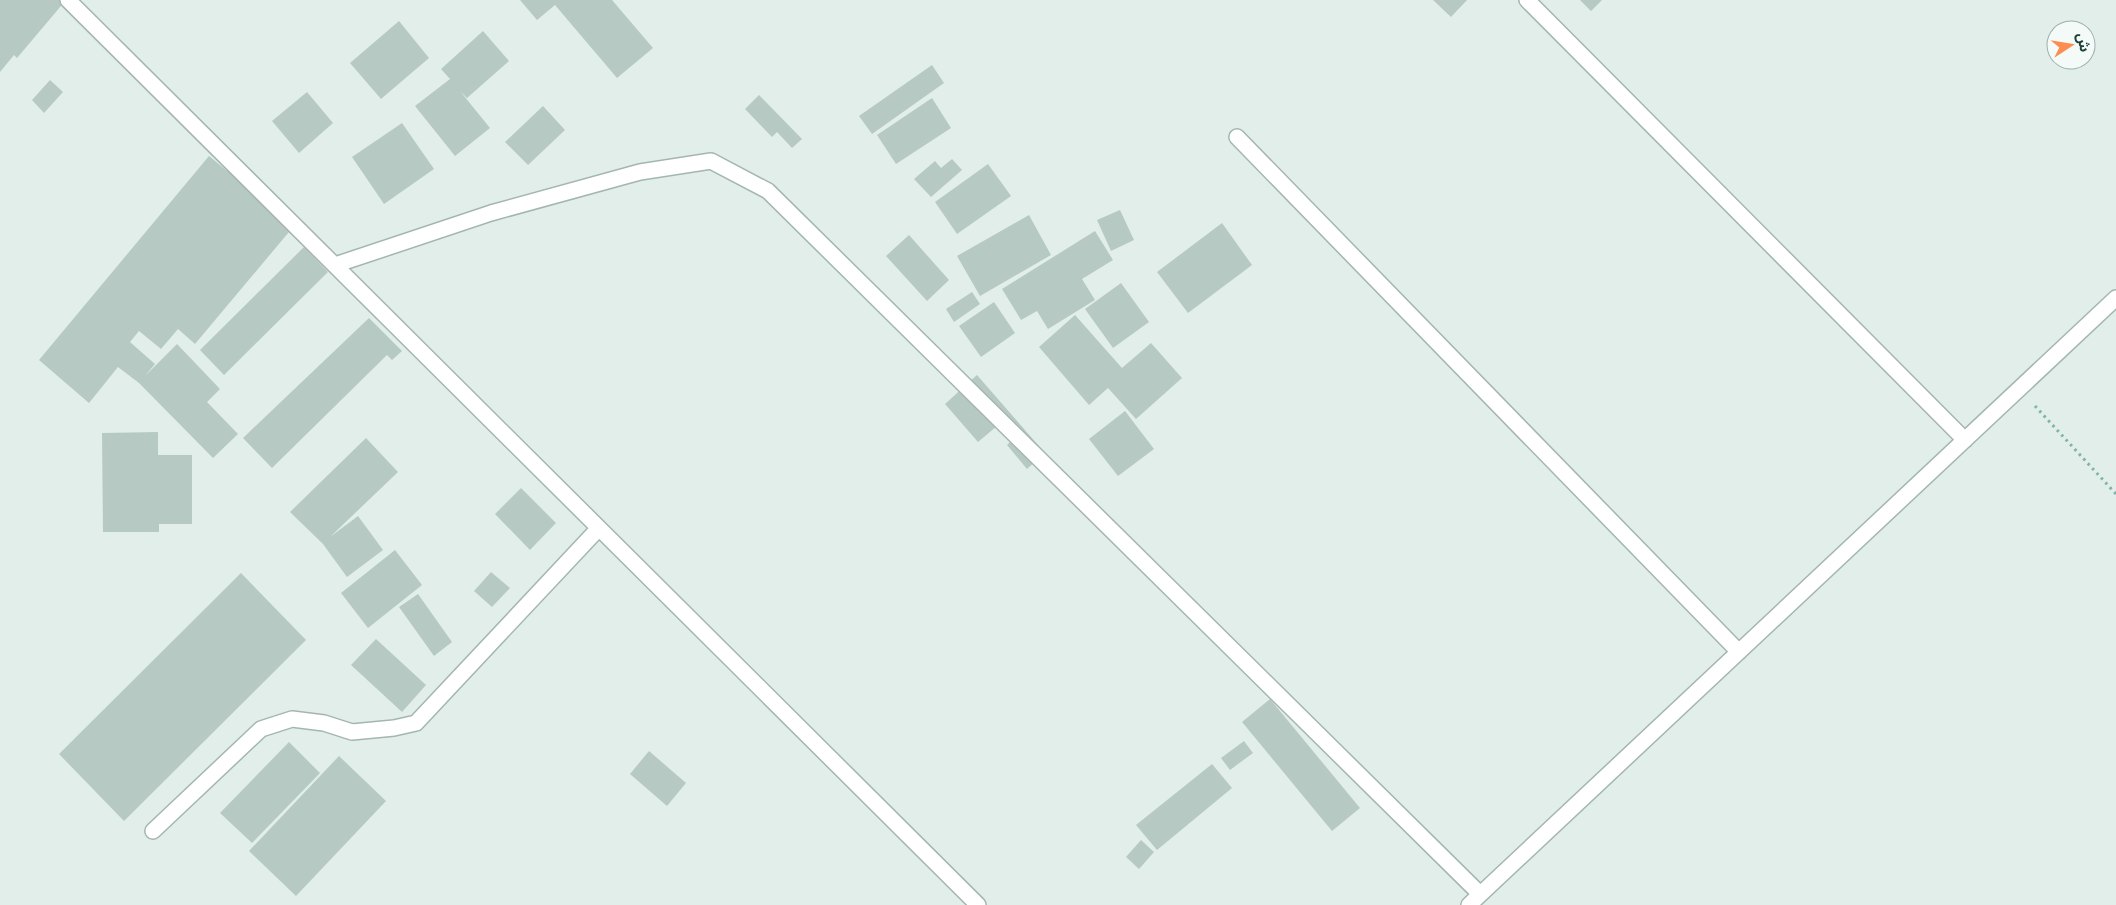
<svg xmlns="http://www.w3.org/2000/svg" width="2116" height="905" viewBox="0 0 2116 905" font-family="Quicksand,'Noto Sans Arabic',sans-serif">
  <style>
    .building { fill: #b7c9c3 }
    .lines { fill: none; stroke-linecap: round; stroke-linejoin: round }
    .minor-casing { stroke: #a4b6b2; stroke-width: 18 }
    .path { stroke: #80b4a8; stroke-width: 3; stroke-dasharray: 2.5 4; stroke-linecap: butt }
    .minor { stroke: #fff; stroke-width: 15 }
  </style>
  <rect width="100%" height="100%" fill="#e2eeea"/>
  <path class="building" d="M0 0H66L17 58 14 55 0 72Z
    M520 0H612L653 48 617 78 555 5 537 20Z
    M1433 0H1467L1451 17Z
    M1580 0H1602L1591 11Z
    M399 21 429 58 381 99 350 63Z
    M483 31 509 61 467 98 460 91 490 128 455 156 415 106 450 79 441 69Z
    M932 65 944 83 872 134 859 116Z
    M50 80 63 92 44 113 32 100Z
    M307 92 333 123 299 153 272 121Z
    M759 95 802 139 792 148 777 132 772 137 745 109Z
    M932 98 951 128 896 164 877 135Z
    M543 106 565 130 528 165 505 142Z
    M402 123 434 169 384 204 352 157Z
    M209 156 294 226 195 344 178 329 161 349 139 331 130 342 155 364 145 376 177 344 220 389 207 402 238 434 213 458 139 383 118 367 89 403 39 360Z
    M952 159 962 170 931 197 914 179 935 161 941 168Z
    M988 164 1011 196 957 234 935 202Z
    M1120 210 1134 240 1111 251 1097 220Z
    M1029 215 1051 255 980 296 957 256Z
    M1222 223 1252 265 1188 313 1157 272Z
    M1095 231 1113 260 1082 279 1095 300 1048 329 1037 311 1021 320 1002 289Z
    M909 235 949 280 927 301 886 256Z
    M304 247 328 272 224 375 200 350Z
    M1121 283 1149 322 1113 348 1085 309Z
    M972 292 980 304 954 322 946 309Z
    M994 302 1015 333 981 357 959 326Z
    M1075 315 1122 368 1151 343 1182 378 1136 419 1108 388 1089 405 1039 347Z
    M369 318 402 351 392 360 387 355 272 468 243 438Z
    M977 375 1045 453 1027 469 1007 445 1011 441 997 426 978 442 945 404Z
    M1125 411 1154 449 1118 476 1089 439Z
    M158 432V455H192V524H159V532H103L102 433Z
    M366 438 398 472 330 537 358 516 383 550 347 577 323 544 290 512Z
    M521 488 556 523 530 550 495 514Z
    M395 550 422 585 368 628 341 593Z
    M491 572 510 588 492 607 474 591Z
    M241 573 306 640 124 821 59 754Z
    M418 594 452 642 434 656 399 607Z
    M376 639 426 685 402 712 351 665Z
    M1270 699 1360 808 1332 831 1242 722Z
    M1244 741 1253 753 1230 770 1221 758Z
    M289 742 320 773 252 843 220 813Z
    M649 751 686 783 667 806 630 774Z
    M339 756 386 801 296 896 249 851Z
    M1212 764 1232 788 1157 850 1136 825Z
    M1141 840 1154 852 1139 869 1126 857Z"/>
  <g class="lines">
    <defs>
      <path id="minor" d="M68 0 978 905
        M1527 0 1965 440
        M1237 137 1739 652
        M335 265 491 213 640 172 711 161 768 191 1480 894
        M153 831 261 729 292 719 324 723 352 732 394 728 416 723 599 528
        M1469 905 2116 298"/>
    </defs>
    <use href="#minor" class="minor-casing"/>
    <path class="path" d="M2035 406 2116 494"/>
    <use href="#minor" class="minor"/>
  </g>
  <g transform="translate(2071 45) rotate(78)"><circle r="24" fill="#f3faf7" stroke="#9fb0ac"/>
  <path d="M0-4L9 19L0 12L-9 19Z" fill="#fd8c51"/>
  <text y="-8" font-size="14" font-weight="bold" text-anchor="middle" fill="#21403b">ش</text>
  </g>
</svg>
